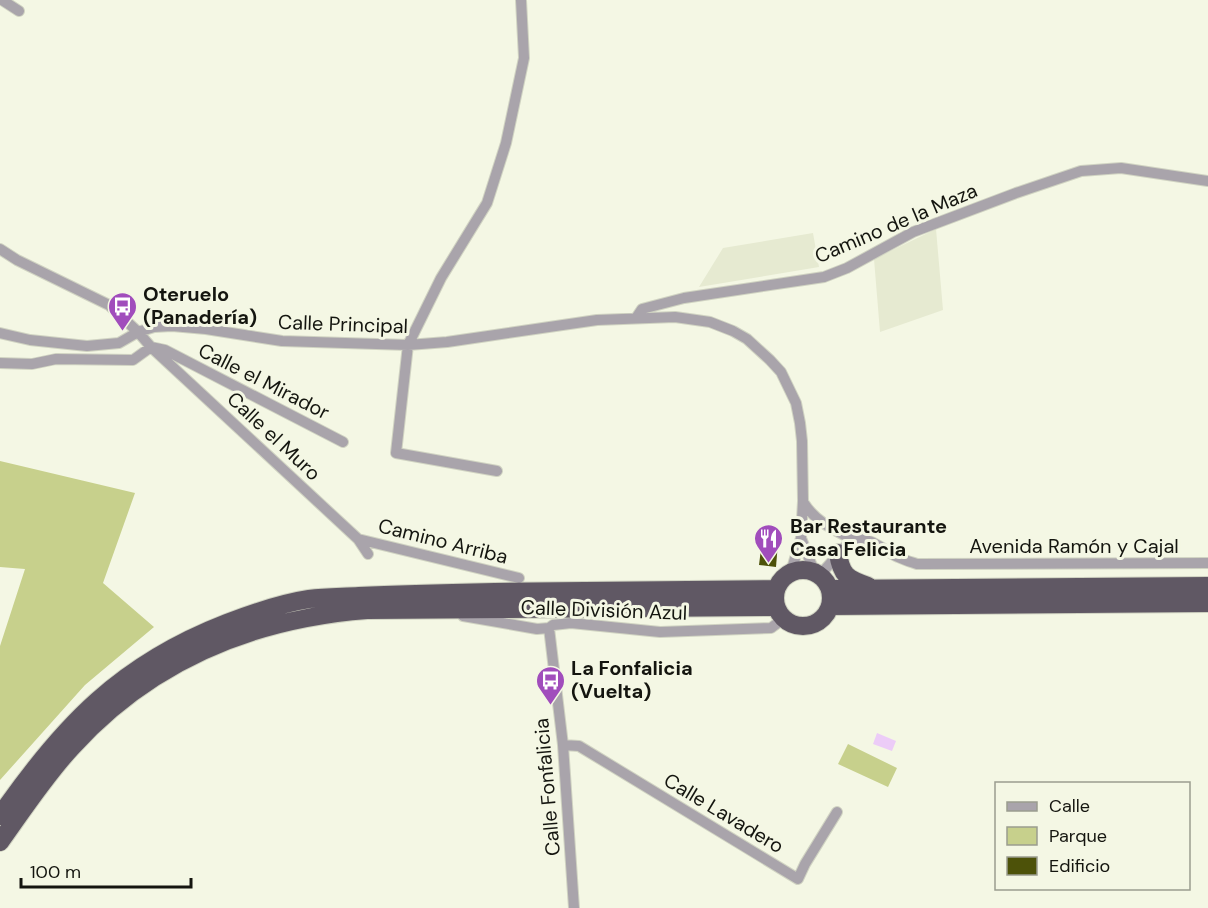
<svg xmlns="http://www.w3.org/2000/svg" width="1208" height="908" viewBox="0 0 1208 908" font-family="'DM Sans',sans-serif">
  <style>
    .built { fill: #e6ead1 }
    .green { fill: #c7d08c }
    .water { fill: #ecccf7 }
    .building { fill: #4d5209 }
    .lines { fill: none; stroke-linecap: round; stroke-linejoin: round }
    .minor-casing { stroke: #d0d3c2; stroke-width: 12 }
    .trunk-casing { stroke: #d0d3c2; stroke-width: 20 }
    .minor { stroke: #a9a4ab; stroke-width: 10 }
    .trunk { stroke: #605864; stroke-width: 18 }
    .labels { text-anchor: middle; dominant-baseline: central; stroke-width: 6; stroke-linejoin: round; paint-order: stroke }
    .street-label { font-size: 20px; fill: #14150f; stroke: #f4f7e4 }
    .poi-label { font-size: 20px; font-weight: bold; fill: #14150f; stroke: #f4f7e4; text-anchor: start }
  </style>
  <rect width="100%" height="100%" fill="#f4f7e4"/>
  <path class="built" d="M936 229 943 310 880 332 874 259Z
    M813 233 819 267 699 287 723 248Z"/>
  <path class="green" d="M0 461 135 493 103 583 154 627 85 685 0 780V646L25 569 0 567Z
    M848 744 897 768 888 787 838 764Z"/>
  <path class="water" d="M877 733 896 741 892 751 873 744Z"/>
  <path class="building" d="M762 541 778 542 776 567 759 565Z"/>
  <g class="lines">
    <defs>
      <path id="minor" d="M2 0 19 11
        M0 249 17 260 109 305 138 332 151 347 165 350 343 442
        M636 318 642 309 684 298 824 277 847 268 913 232 1016 193 1081 171 1121 168 1208 181
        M0 333 30 340 87 346 119 343 138 332 154 327 172 326 206 329 282 341 408 345 447 342 597 320 675 317 710 322 733 331 747 339 770 360 781 372 796 403 800 423 802 441 803 501 801 538 791 572
        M0 363 32 364 56 359 133 360 151 347 358 539 368 554
        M497 471 396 453 408 345 441 278 487 203 506 143 524 58 521 0
        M803 502C815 521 832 529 852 539
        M801 538 814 571
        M358 539 519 578
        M820 575 852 539C872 537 881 549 898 557 904 560 911 562 917 564L1208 563
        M463 616 537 629 549 628 553 625 571 623 660 632 771 628 783 619
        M549 628 563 745 574 908
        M563 745 579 746 798 879 805 864 837 812"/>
      <path id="trunk" d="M838 553C841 575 847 579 868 586
        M775 598a28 28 0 1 1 56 0a28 28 0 1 1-56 0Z
        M830 589 1208 586
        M830 606 1208 603
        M0 816C63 725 121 664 227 623 253 613 282 603 309 599 326 597 343 597 359 596 404 594 449 593 495 592 588 591 682 590 776 589
        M0 842C23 810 45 776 72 747 151 660 251 619 367 610L776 607"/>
    </defs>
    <use href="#minor" class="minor-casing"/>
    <use href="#trunk" class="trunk-casing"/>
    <use href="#minor" class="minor"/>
    <use href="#trunk" class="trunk"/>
  </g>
  <defs>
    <symbol id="bus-pin" viewBox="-11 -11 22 30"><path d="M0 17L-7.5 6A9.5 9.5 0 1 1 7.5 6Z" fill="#a14dbc" stroke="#f4f7e4"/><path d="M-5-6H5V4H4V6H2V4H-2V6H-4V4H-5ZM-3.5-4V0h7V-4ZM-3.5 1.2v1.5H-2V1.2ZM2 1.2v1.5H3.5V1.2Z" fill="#fff"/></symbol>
    <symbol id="restaurant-pin" viewBox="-11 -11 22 30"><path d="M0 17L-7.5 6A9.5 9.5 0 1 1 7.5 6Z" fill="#a14dbc" stroke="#f4f7e4"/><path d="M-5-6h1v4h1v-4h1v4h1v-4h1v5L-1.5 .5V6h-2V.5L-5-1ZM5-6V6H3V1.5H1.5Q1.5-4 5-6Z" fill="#fff"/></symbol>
  </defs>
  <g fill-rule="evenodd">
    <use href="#bus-pin" x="106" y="290" width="33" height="45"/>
    <use href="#restaurant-pin" x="752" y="522" width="33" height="45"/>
    <use href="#bus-pin" x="534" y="664" width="33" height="45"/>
  </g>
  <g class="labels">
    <g class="street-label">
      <text transform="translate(896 223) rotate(-23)">Camino de la Maza</text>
      <text transform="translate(343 324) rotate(2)">Calle Principal</text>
      <text transform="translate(264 381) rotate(27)">Calle el Mirador</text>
      <text transform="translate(274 436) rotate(43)">Calle el Muro</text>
      <text transform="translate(443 541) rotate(14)">Camino Arriba</text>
      <text x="1074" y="546">Avenida Ramón y Cajal</text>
      <text transform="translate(604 610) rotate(2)">Calle División Azul</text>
      <text transform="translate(547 787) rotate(-95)">Calle Fonfalicia</text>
      <text transform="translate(724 813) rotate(31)">Calle Lavadero</text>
    </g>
    <g class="poi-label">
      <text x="143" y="294">Oteruelo<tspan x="143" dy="23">(Panadería)</tspan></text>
      <text x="790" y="526">Bar Restaurante<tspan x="790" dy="23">Casa Felicia</tspan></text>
      <text x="571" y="668">La Fonfalicia<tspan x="571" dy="23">(Vuelta)</tspan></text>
    </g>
  </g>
  <rect x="995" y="782" width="195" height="108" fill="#f4f7e4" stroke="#9a9d8f" stroke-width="1.5"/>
  <rect x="1007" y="802" width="30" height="9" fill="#a9a4ab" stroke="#9a9d8f" stroke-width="1.5"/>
  <text x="1049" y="812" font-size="18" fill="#14150f">Calle</text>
  <rect x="1007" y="827" width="30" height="18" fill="#c7d08c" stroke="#9a9d8f" stroke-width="1.5"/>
  <text x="1049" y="842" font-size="18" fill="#14150f">Parque</text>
  <rect x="1007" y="857" width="30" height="18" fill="#4d5209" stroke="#9a9d8f" stroke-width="1.5"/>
  <text x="1049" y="872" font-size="18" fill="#14150f">Edificio</text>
  <path d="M21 878v9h170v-9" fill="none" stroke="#14150f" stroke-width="3"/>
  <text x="30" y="878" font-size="18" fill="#14150f" stroke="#f4f7e4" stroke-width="4.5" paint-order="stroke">100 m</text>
</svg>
